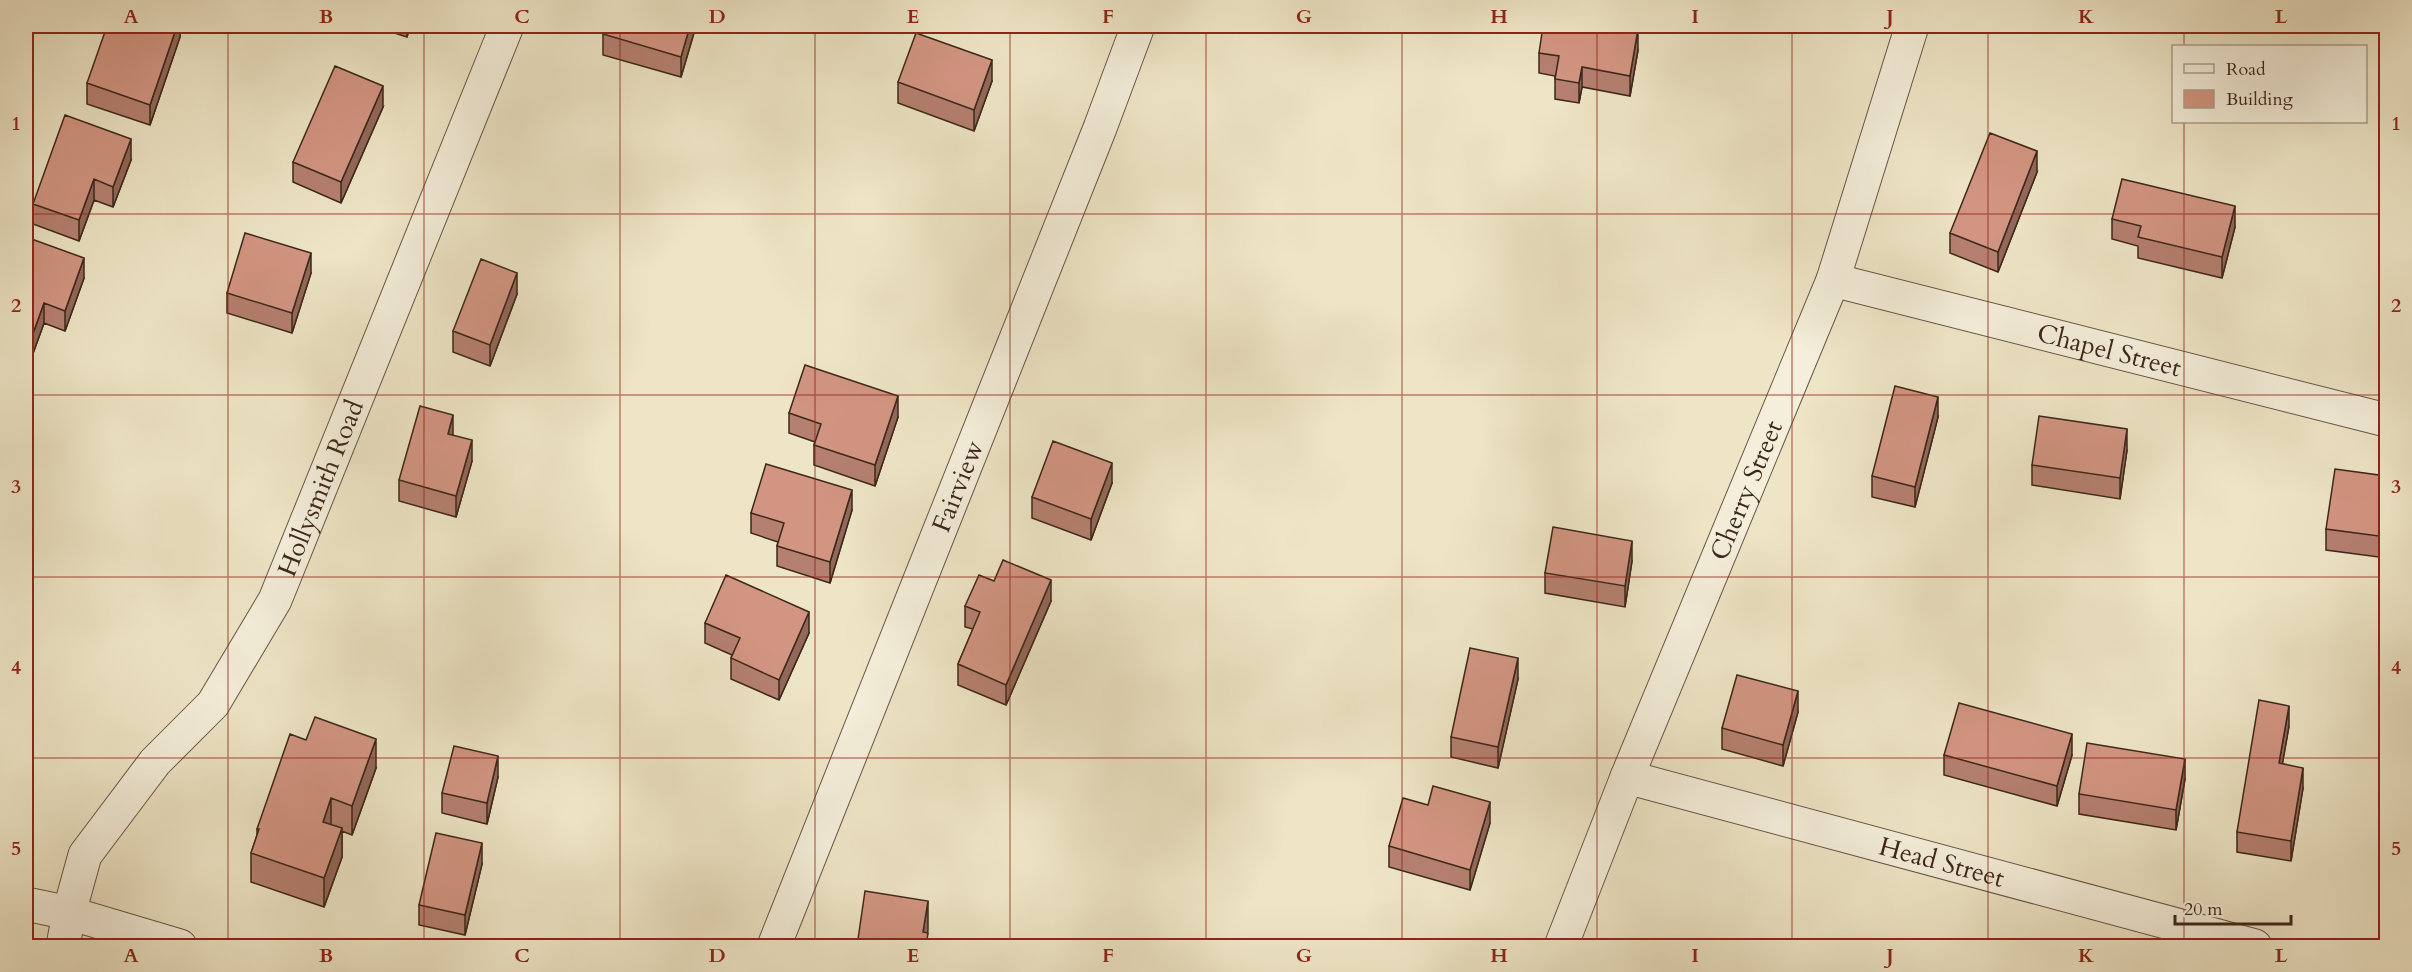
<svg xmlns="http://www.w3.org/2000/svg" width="2412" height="972" viewBox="0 0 2412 972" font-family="Cardo,serif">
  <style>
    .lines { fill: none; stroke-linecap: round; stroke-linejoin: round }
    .minor-casing { stroke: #685646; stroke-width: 35 }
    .minor { stroke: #f4eeda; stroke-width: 33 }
    .wall { fill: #b58070; stroke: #3c271b; stroke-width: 1.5 }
    .shaded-wall { fill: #93685b; stroke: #3c271b; stroke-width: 1.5 }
    .building { fill: #d29582; stroke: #3c271b; stroke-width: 1.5 }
    .grid { fill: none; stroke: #8f2418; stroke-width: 1.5; stroke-opacity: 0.55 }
    .labels { text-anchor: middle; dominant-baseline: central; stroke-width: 6; stroke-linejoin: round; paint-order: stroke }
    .street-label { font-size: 26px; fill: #3c271b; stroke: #f4eeda }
    .neatline { fill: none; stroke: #8f2418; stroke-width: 2 }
    .grid-label { font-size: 20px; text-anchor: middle; font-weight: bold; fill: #8f2418 }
  </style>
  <rect width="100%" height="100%" fill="#eee5c6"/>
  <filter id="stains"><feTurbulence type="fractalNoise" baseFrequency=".00333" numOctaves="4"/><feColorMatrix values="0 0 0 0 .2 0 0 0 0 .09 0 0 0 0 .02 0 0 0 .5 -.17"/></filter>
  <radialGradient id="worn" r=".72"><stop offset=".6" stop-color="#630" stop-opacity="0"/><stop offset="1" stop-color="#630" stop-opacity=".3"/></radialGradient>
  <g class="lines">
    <defs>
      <g id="minor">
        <path id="s1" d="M1833 280 2386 420"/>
        <path id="s2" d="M1627 777 2255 946"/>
        <path d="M26 904 69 913 180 946"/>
        <path id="s3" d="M63 946 69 913 85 855 155 762 213 704 275 600 507 26"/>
        <path id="s4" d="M774 946 1100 128 1138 26"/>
        <path id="s5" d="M1561 946 1627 777 1833 280 1912 26"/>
      </g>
    </defs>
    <use href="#minor" class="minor-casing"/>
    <use href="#minor" class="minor"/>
  </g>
  <path class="wall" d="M180 26V37L150 125 87 104V83Z
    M373 26H410L407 37Z
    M605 26H696L681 77 603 55V34Z
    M1638 50 1630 96 1582 87 1579 103 1555 99V76L1539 73V53Z
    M992 81 974 131 898 103V82Z
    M383 107 341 203 293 182V162Z
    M131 160 113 207 94 200 79 241 33 224V204Z
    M2037 172 1998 272 1950 253V233Z
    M2112 219 2235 227 2222 278 2138 258V246L2112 239Z
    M26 237 84 278 65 331 44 323 31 359 26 357Z
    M311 273 292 333 227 313V293Z
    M517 294 490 366 453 352V331Z
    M789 413 898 417 875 486 814 465V445L815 442 789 433Z
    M1938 417 1915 507 1872 497V476Z
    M2127 450 2120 499 2032 485V465Z
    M472 461 456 517 399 501V480Z
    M2386 476V558L2326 550V529Z
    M1112 483 1091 540 1032 518V497Z
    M852 510 830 583 777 566V546L778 542 751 533V513Z
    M1632 561 1625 607 1545 593V573Z
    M994 581 1051 601 1006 705 958 685V664L973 629 965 627V606Z
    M705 623 809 633 779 700 731 679V658L732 655 705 643Z
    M1518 679 1498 768 1451 757V737Z
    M1798 712 1783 766 1722 749V728Z
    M2289 726 2282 764 2303 788 2291 861 2237 852V832Z
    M1944 755H2072L2057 806 1944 775Z
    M376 768 352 835 342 831V857L324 907 251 882V853L257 835V829Z
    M498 777 487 824 442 813V793Z
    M2185 779 2176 830 2079 814V794Z
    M1428 805 1490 823 1470 890 1389 867V846Z
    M482 864 465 935 419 925V905Z"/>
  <path class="shaded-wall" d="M177 26H180V37L150 125V105Z
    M407 26H410L407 37Z
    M690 26H696L681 77V57Z
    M1638 29V50L1630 96V76Z
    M992 60V81L974 131V110Z
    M1582 67V87L1579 103V83Z
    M383 86V107L341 203V182Z
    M131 139V160L113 207V187Z
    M2037 151V172L1998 272V252Z
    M94 179V200L79 241V220Z
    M2235 206V227L2222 278V257Z
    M311 253V273L292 333V313Z
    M84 258V278L65 331V311Z
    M517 273V294L490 366V345Z
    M44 303V323L31 359V339Z
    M898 396V417L875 486V465Z
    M1938 397V417L1915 507V487Z
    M453 415V436L448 434Z
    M2127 429V450L2120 499V478Z
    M472 440V461L456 517V496Z
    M1112 463V483L1091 540V519Z
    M852 490V510L830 583V562Z
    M1632 541V561L1625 607V586Z
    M1051 580V601L1006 705V685Z
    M809 612V633L779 700V680Z
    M1518 658V679L1498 768V747Z
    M1798 691V712L1783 766V745Z
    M2289 706V726L2279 784V763Z
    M2072 734V755L2057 806V786Z
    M376 739V768L352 835V806Z
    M498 756V777L487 824V803Z
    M2185 759V779L2176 830V810Z
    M2303 768V788L2291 861V841Z
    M331 798V827L323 822Z
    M1490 802V823L1470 890V870Z
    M342 828V857L324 907V878Z
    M482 843V864L465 935V915Z
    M928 901V930L926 946 923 932Z"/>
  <path class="building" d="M107 26H177L150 105 87 83Z
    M605 26H690L681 57 603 34Z
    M1543 26H1618L1638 29 1630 76 1582 67 1579 83 1555 79 1559 56 1539 53Z
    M916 33 992 60 974 110 898 82Z
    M335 66 383 86 341 182 293 162Z
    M65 115 131 139 113 187 94 179 79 220 33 204Z
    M1990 133 2037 151 1998 252 1950 233Z
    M2122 179 2235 206 2222 257 2138 237 2141 226 2112 219Z
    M245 233 311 253 292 313 227 293Z
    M26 237 84 258 65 311 44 303 31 339 26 337Z
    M481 259 517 273 490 345 453 331Z
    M805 365 898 396 875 465 814 445 821 424 789 413Z
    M1895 386 1938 397 1915 487 1872 476Z
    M420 406 453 415 448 434 472 440 456 496 399 480Z
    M2039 416 2127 429 2120 478 2032 465Z
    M1053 441 1112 463 1091 519 1032 497Z
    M766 464 852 490 830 562 777 546 784 523 751 513Z
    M2335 469 2386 476V537L2326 529Z
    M1553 527 1632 541 1625 586 1545 573Z
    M1003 560 1051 580 1006 685 958 664 980 612 965 606 979 575 994 581Z
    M726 575 809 612 779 680 731 658 740 638 705 623Z
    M1470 648 1518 658 1498 747 1451 737Z
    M1737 675 1798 691 1783 745 1722 728Z
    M2259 700 2289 706 2279 763 2303 768 2291 841 2237 832Z
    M1959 703 2072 734 2057 786 1944 755Z
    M315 717 376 739 352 806 331 798 323 822 342 828 324 878 251 853 259 829H257L290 734 306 740Z
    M2087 743 2185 759 2176 810 2079 794Z
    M454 746 498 756 487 803 442 793Z
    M1433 786 1490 802 1470 870 1389 846 1403 798 1428 805Z
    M436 833 482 843 465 915 419 905Z
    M865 891 928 901 923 932 928 933 926 946H857Z"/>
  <path class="grid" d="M228 26V946M424 26V946M620 26V946M815 26V946M1010 26V946M1206 26V946M1402 26V946M1597 26V946M1792 26V946M1988 26V946M2184 26V46M2184 122V946M26 214H2386M26 395H2386M26 577H2386M26 758H2386"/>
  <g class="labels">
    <g class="street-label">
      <text stroke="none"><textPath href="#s1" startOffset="285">Chapel Street</textPath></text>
      <text stroke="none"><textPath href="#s4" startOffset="495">Fairview</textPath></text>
      <text stroke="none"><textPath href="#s3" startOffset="534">Hollysmith Road</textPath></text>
      <text stroke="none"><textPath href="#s5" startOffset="492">Cherry Street</textPath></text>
      <text stroke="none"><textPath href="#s2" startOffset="326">Head Street</textPath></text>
    </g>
  </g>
  <rect width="2412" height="972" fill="none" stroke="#eee5c6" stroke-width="66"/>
  <rect x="2172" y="45" width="195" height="78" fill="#f4eeda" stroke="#aa9e8e" stroke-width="1.5"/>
  <rect x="2184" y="64" width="30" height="9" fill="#f4eeda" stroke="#aa9e8e" stroke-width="1.5"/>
  <text x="2226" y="75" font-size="18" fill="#3c271b">Road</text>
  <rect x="2184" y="90" width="30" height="18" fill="#d29582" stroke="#aa9e8e" stroke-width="1.5"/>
  <text x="2226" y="105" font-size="18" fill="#3c271b">Building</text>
  <path d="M2175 915v9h116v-9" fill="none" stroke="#3c271b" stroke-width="3"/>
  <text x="2184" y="915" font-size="18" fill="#3c271b" stroke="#f4eeda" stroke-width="4.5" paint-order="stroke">20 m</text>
  <rect x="33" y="33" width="2346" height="906" class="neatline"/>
  <g class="grid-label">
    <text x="131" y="23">A</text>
    <text x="326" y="23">B</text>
    <text x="522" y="23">C</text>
    <text x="717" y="23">D</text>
    <text x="913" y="23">E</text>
    <text x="1108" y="23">F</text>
    <text x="1304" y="23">G</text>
    <text x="1499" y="23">H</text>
    <text x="1695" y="23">I</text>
    <text x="1890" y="23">J</text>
    <text x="2086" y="23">K</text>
    <text x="2281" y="23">L</text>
    <text x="16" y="130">1</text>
    <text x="2396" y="130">1</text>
    <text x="16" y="312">2</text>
    <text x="2396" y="312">2</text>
    <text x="16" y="493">3</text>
    <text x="2396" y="493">3</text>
    <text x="16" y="674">4</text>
    <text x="2396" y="674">4</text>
    <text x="16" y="855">5</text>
    <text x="2396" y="855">5</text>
    <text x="131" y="962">A</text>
    <text x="326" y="962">B</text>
    <text x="522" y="962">C</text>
    <text x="717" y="962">D</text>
    <text x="913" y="962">E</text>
    <text x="1108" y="962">F</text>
    <text x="1304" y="962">G</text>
    <text x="1499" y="962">H</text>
    <text x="1695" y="962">I</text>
    <text x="1890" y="962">J</text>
    <text x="2086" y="962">K</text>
    <text x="2281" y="962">L</text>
  </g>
  <rect width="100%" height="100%" filter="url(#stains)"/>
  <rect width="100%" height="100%" fill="url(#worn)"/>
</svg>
